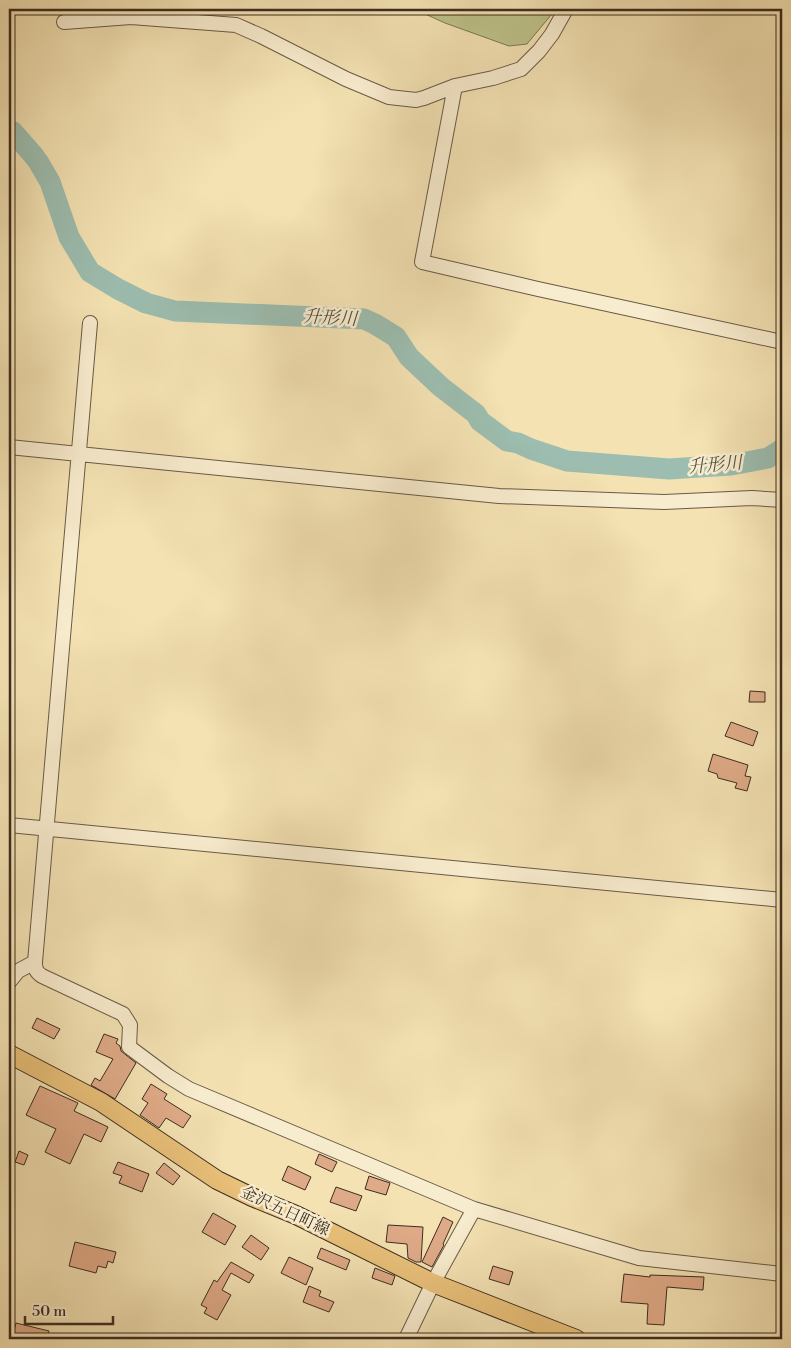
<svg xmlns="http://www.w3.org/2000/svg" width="791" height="1348" viewBox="0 0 791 1348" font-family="'Libre Bodoni','Noto Serif JP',serif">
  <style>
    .green { fill: #bec28a; stroke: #7d7856 }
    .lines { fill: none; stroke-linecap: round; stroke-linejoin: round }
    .river { stroke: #9cbdaf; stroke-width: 21 }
    .building { fill: #dfaa87; stroke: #3c2d21 }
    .minor-casing { stroke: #6a5a46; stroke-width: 16 }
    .major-casing { stroke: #3c2d21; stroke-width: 20 }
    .path { stroke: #3c2d21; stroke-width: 2; stroke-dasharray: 4 2.5; stroke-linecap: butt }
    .minor { stroke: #f8ecce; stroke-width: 14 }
    .major { stroke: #eac17a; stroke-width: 18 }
    .labels { text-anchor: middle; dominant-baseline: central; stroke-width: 5; stroke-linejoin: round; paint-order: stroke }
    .street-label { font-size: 16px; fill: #3c2d21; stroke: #f8ecce }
    .water-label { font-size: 18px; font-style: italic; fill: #545144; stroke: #f8ecce }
  </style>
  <rect width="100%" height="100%" fill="#f4e2b3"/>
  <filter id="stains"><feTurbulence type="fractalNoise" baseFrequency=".004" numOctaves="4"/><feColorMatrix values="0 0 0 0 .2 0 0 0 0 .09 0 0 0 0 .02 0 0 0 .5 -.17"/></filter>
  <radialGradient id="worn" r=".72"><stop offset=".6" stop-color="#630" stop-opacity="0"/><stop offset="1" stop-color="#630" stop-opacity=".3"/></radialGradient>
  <path class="green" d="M414 9H556L527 44 509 46 445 23Z"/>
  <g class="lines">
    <path class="river" d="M9 130 13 132 34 156 39 163 50 182 69 237 90 272 118 289 146 303 175 311 364 319 375 324 396 337 409 357 441 387 476 414 480 421 507 441 518 443 531 449 567 461 669 469 731 465 768 458 782 449"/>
  </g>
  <path class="building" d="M750 691 765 692V702H749Z
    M731 722 758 732 753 746 725 736Z
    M713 754 748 765 745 776 751 777 747 791 735 788 737 783 718 778 717 774 708 771Z
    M37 1018 60 1029 54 1039 32 1028Z
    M104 1034 118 1039 116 1043 120 1046 121 1051 136 1063 115 1099 91 1085 95 1078 100 1081 113 1059 96 1052Z
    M151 1084 167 1094 164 1099 191 1116 183 1128 166 1118 159 1128 140 1115 148 1103 142 1099Z
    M40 1086 78 1103 74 1111 108 1127 101 1142 84 1134 70 1164 45 1152 56 1129 26 1115Z
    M19 1151 28 1155 24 1165 15 1162Z
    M319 1154 337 1162 332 1172 315 1164Z
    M118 1162 149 1174 142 1192 119 1183 122 1176 113 1173Z
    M164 1163 180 1176 173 1185 156 1173Z
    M288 1166 311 1177 305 1190 282 1180Z
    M369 1176 390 1183 386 1195 365 1189Z
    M336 1187 362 1196 356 1211 330 1202Z
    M213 1213 236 1226 225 1245 202 1232Z
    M443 1217 453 1222 443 1244 444 1245 432 1267 422 1262Z
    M388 1225 423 1227 421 1262H416L408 1258 407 1244 386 1242Z
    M251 1235 269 1248 261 1260 242 1247Z
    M75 1242 116 1252 113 1263 108 1261 106 1268 98 1266 96 1273 69 1266Z
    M321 1248 350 1260 346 1270 317 1258Z
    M289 1257 313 1268 306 1285 281 1273Z
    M231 1262 254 1275 249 1283 231 1273 222 1290 231 1295 217 1320 204 1313 207 1308 201 1305 214 1280 217 1282Z
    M493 1266 513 1272 509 1285 489 1279Z
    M375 1268 395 1276 392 1285 372 1278Z
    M624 1274 650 1277V1275L704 1277 703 1290 667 1287 664 1325 647 1324 648 1304 621 1302Z
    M309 1286 321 1291 319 1296 334 1302 329 1312 303 1302Z
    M16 1323 49 1331 47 1339H12Z"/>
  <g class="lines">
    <defs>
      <path id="minor" d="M64 22 131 17 236 25 261 36 346 79 389 97 416 100 424 98 455 86 493 78 521 69 539 51 552 34 566 9
        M455 86 422 262 538 289 782 342
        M90 323 35 962C35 969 36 972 42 976L123 1014 130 1025 129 1047 168 1076 189 1089 474 1209 639 1258 782 1274
        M9 447 499 496 664 502 752 498 782 500
        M9 825 782 900
        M9 982 18 971 35 962
        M406 1339 433 1283 474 1209"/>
      <path id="major" d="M9 1054 101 1102 217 1180 252 1197 296 1215 433 1283 576 1339"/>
    </defs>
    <use href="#minor" class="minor-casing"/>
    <use href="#major" class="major-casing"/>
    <path class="path" d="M46 9 54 14"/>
    <use href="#minor" class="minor"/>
    <use href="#major" class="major"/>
  </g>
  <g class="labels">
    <g class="street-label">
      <text transform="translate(285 1211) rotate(25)">金沢五日町線</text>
    </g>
    <g class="water-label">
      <text transform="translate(330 318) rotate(3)">升形川</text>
      <text transform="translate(715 465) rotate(-5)">升形川</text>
    </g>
  </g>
  <rect width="791" height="1348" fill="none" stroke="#f4e2b3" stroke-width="30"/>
  <rect x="10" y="10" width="771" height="1328" fill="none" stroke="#3c2d21" stroke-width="2.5"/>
  <rect x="15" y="15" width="761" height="1318" fill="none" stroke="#3c2d21"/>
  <path d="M25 1316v8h88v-8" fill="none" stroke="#3c2d21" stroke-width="2.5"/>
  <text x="32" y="1316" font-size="15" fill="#3c2d21" stroke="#f8ecce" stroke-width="4" paint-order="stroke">50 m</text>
  <rect width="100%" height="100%" filter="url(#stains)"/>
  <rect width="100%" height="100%" fill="url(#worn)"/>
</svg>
